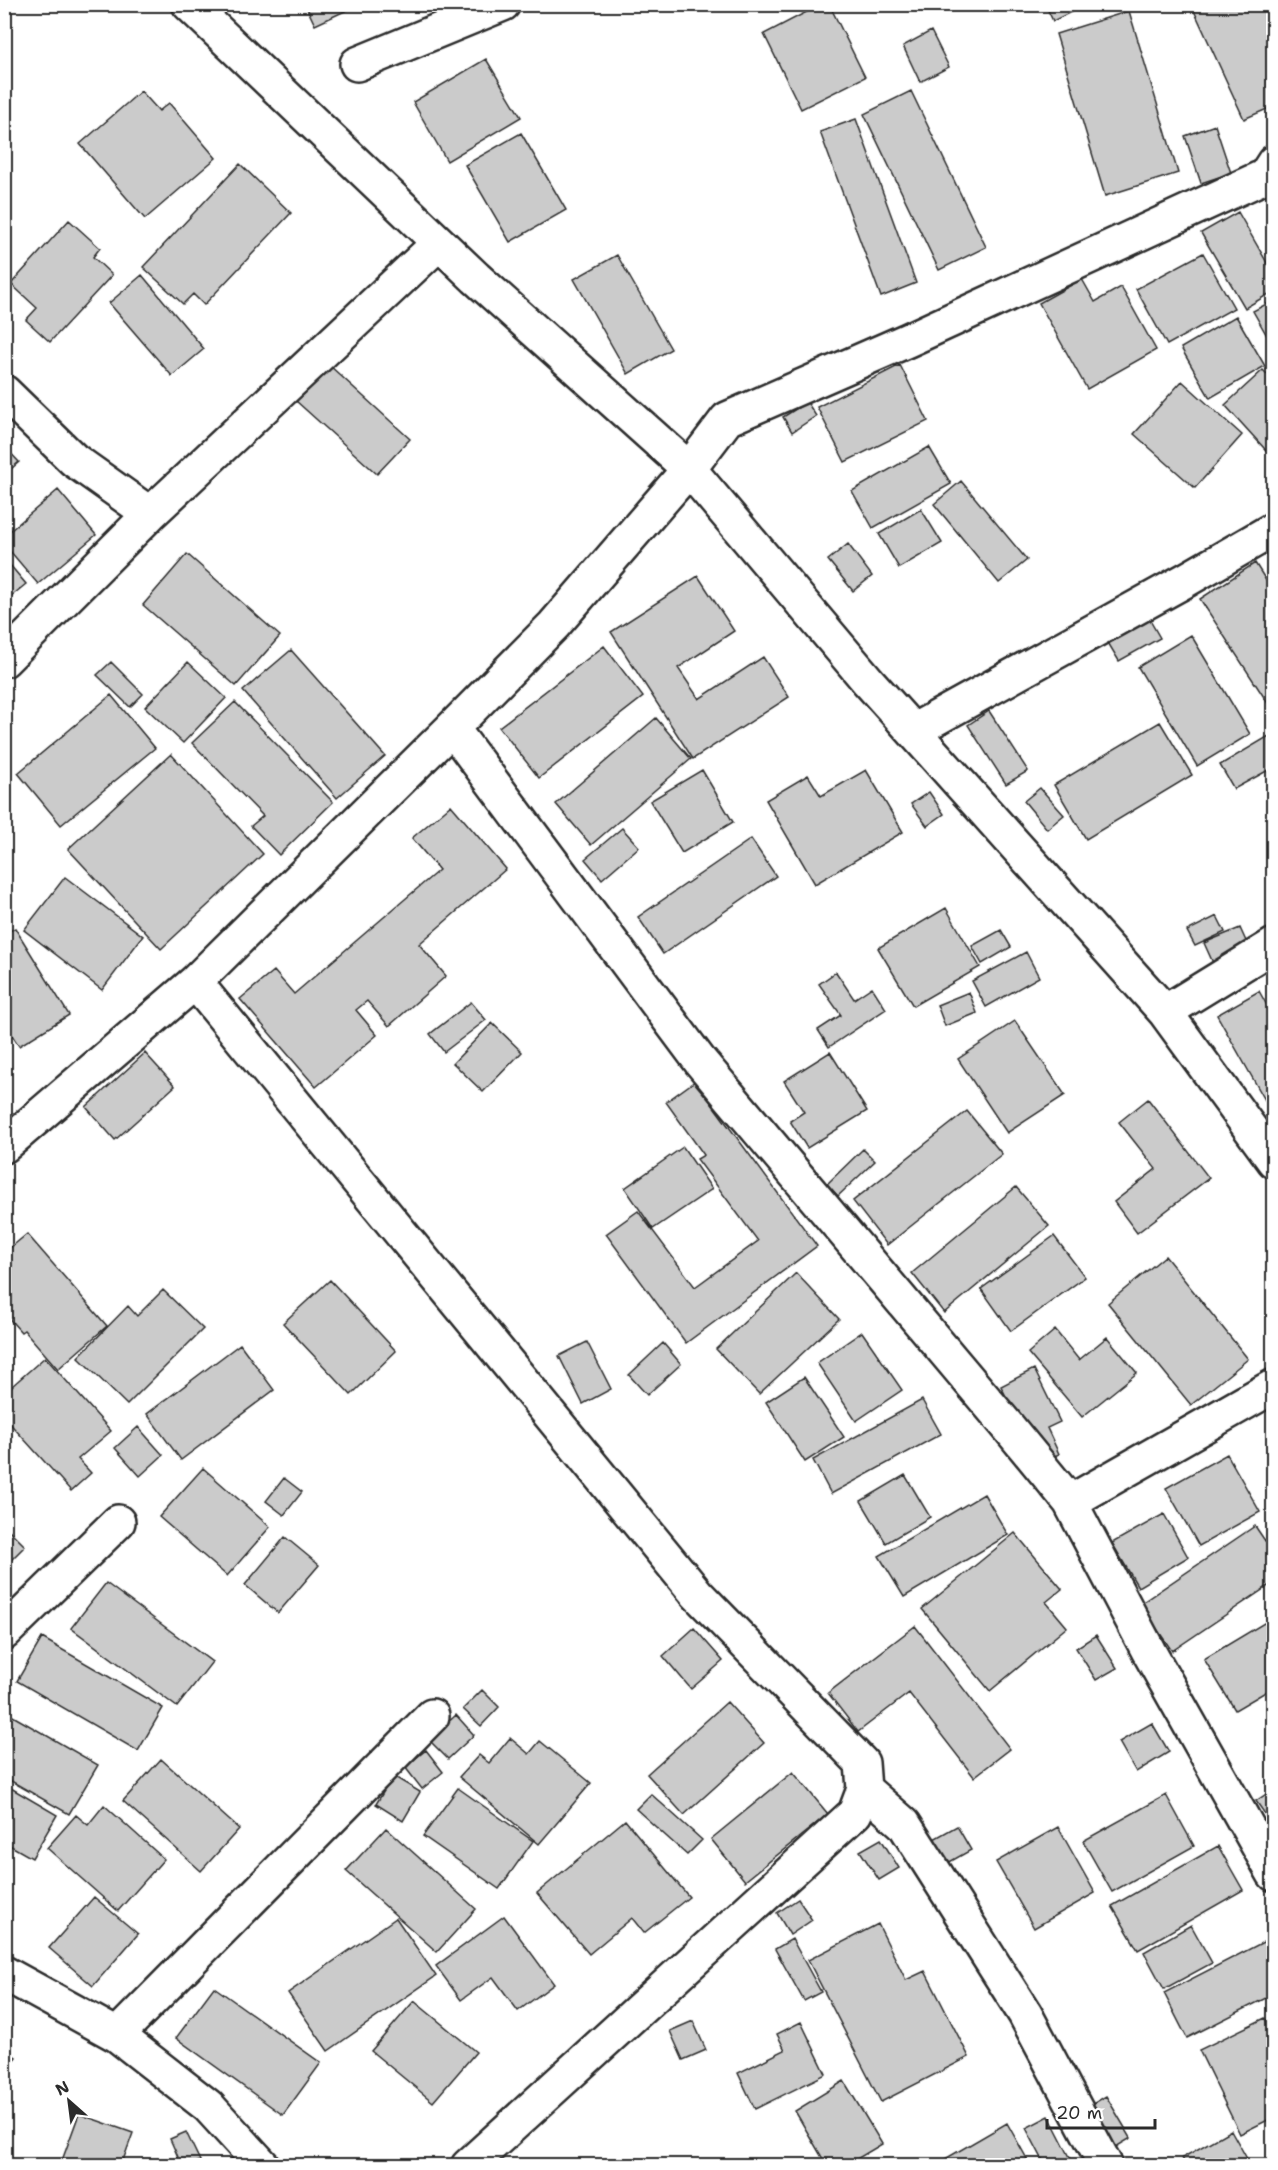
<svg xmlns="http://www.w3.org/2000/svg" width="1278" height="2170" viewBox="0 0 1278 2170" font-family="'Shantell Sans',sans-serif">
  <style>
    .building { fill: #cbcbcb; stroke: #2b2b2b; stroke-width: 1.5 }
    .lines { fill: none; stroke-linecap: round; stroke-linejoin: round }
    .street-casing { stroke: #2b2b2b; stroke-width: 38 }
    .street { stroke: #fff; stroke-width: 33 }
  </style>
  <rect width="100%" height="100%" fill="#fff"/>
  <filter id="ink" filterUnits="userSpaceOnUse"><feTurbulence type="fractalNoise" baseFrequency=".0167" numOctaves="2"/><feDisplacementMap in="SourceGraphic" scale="12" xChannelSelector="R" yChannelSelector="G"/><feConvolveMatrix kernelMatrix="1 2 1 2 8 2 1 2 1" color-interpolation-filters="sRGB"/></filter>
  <g filter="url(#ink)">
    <path class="building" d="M305 4H360L315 25Z
      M822 4H829L865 77 801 109 764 34Z
      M1045 4H1087L1053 21Z
      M1191 4H1261L1274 32V106L1244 119Z
      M1129 11 1178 173 1105 196 1056 34Z
      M931 31 949 67 920 82 903 46Z
      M486 59 521 117 447 161 413 102Z
      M141 91 159 111 169 103 216 158 145 219 80 144Z
      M911 91 986 247 939 270 864 114Z
      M856 119 916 283 881 297 820 132Z
      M1215 125 1231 173 1201 183 1185 136Z
      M521 133 566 210 510 242 465 165Z
      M240 164 291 213 204 305 193 294 183 304 143 267Z
      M1238 212 1274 275V291L1245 308 1201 233Z
      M69 220 100 248 93 257 112 275 50 342 26 320 37 308 11 284Z
      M1203 253 1234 308 1167 345 1136 289Z
      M617 255 671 349 628 374 574 279Z
      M142 275 204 349 172 376 109 303Z
      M1082 279 1095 302 1121 287 1156 350 1087 389 1039 303Z
      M1274 300V348L1253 311Z
      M1236 316 1265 366 1210 398 1181 348Z
      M329 365 410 439 377 474 296 401Z
      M900 365 928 421 845 462 817 407Z
      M1263 370 1274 381V459L1225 405Z
      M1182 381 1242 435 1195 488 1134 434Z
      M807 402 816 416 792 432 783 417Z
      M4 446 19 462 4 475Z
      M929 447 951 484 873 528 852 491Z
      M961 481 1027 560 999 583 934 504Z
      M58 490 96 535 38 584 4 544V536Z
      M921 509 942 543 899 568 879 534Z
      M848 544 872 576 853 591 828 560Z
      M187 554 280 636 236 686 143 605Z
      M4 558 26 584 4 602Z
      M1255 563 1274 593 1273 711 1200 599Z
      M698 576 734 631 678 668 699 699 763 657 789 697 693 759 611 632Z
      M1148 617 1160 638 1119 661 1107 641Z
      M1191 635 1250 734 1197 766 1138 667Z
      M604 646 643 697 539 778 499 727Z
      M291 650 385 756 337 798 243 691Z
      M111 662 143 694 130 707 97 675Z
      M188 662 226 698 183 743 145 707Z
      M111 695 155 748 61 825 18 773Z
      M235 702 333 802 279 855 251 826 263 816 192 743Z
      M989 711 1028 771 1006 784 968 725Z
      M656 718 691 759 591 845 556 804Z
      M1160 722 1192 775 1086 839 1054 785Z
      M1274 733V767L1234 789 1220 765Z
      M171 754 263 854 161 949 68 849Z
      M702 770 733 822 682 853 650 801Z
      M866 770 903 832 815 884 766 800 808 775 821 796Z
      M1040 788 1064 815 1047 829 1024 801Z
      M929 792 944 814 927 826 911 804Z
      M451 805 506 869 419 944 446 976 389 1026 367 1001 356 1010 377 1035 316 1087 240 999 274 971 294 994 439 870 412 838Z
      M622 828 639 847 602 879 585 859Z
      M751 839 776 876 663 954 638 917Z
      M65 877 143 936 102 990 24 930Z
      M946 908 980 967 913 1006 878 948Z
      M1217 916 1225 932 1195 946 1187 931Z
      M15 928 69 1015 19 1046 4 1023V934Z
      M1240 928 1250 950 1214 965 1204 943Z
      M1001 930 1011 947 982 964 972 946Z
      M1026 952 1039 977 986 1007 972 981Z
      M836 972 854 999 872 987 886 1009 829 1047 818 1030 841 1015 819 984Z
      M1259 991 1274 1018V1116L1217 1015Z
      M969 992 977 1013 945 1026 937 1005Z
      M471 1002 486 1020 444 1052 430 1034Z
      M1015 1021 1065 1095 1007 1133 958 1059Z
      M492 1023 522 1052 483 1092 453 1063Z
      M830 1052 867 1111 807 1148 790 1121 804 1112 784 1081Z
      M145 1053 175 1086 115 1140 86 1107Z
      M695 1081 817 1246 686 1343 606 1234 638 1211 695 1287 758 1241 697 1159 704 1155 666 1102Z
      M1148 1099 1209 1178 1137 1233 1114 1202 1156 1169 1119 1122Z
      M967 1111 1002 1154 887 1245 853 1201Z
      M683 1147 712 1189 653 1229 625 1188Z
      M863 1149 875 1161 838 1196 827 1184Z
      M1016 1187 1049 1226 944 1313 912 1273Z
      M27 1234 107 1326 58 1369 24 1330 21 1332 4 1313V1253Z
      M1054 1236 1085 1277 1011 1331 981 1289Z
      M1165 1256 1248 1359 1191 1405 1108 1303Z
      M796 1273 839 1319 759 1394 716 1349Z
      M330 1280 396 1351 351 1395 283 1323Z
      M163 1290 203 1329 127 1405 78 1357 128 1306 137 1316Z
      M1055 1330 1079 1360 1107 1337 1137 1373 1082 1417 1028 1353Z
      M862 1332 902 1390 856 1421 817 1363Z
      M587 1342 611 1389 583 1404 559 1356Z
      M663 1343 681 1364 647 1395 629 1375Z
      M240 1344 274 1390 181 1460 147 1414Z
      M45 1357 111 1431 78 1459 91 1473 71 1491 4 1417V1393Z
      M1034 1369 1060 1422 1047 1428 1059 1454 1046 1460 1025 1436 1001 1386Z
      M804 1377 844 1437 805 1462 766 1402Z
      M922 1400 941 1434 831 1494 813 1460Z
      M138 1427 163 1455 140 1476 115 1448Z
      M1227 1454 1260 1512 1199 1546 1166 1488Z
      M203 1468 270 1527 227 1576 159 1517Z
      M905 1475 930 1517 886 1543 861 1501Z
      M284 1478 302 1492 284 1515 266 1501Z
      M984 1494 1008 1535 904 1597 879 1556Z
      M1164 1514 1188 1557 1138 1587 1112 1543Z
      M4 1525 25 1546 4 1567Z
      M1255 1526 1274 1554V1582L1172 1651 1140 1604Z
      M1015 1533 1062 1589 1046 1602 1067 1627 990 1691 922 1609Z
      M285 1537 319 1565 278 1613 245 1585Z
      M106 1583 212 1662 177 1707 71 1628Z
      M1274 1617V1687L1235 1710 1204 1659Z
      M915 1626 1010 1749 974 1777 909 1693 858 1732 828 1693Z
      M694 1628 723 1661 691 1689 663 1656Z
      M1096 1635 1117 1668 1096 1680 1076 1648Z
      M42 1638 163 1708 138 1751 17 1681Z
      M482 1690 499 1707 481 1726 463 1709Z
      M727 1702 764 1743 684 1815 647 1774Z
      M4 1711 98 1765 69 1814 4 1777Z
      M456 1715 474 1735 448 1759 429 1740Z
      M1152 1723 1169 1752 1136 1772 1119 1742Z
      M510 1738 529 1754 540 1741 591 1783 539 1844 459 1777 479 1755 489 1763Z
      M426 1750 443 1772 422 1789 405 1767Z
      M161 1759 239 1829 201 1871 123 1801Z
      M793 1772 828 1814 745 1881 711 1839Z
      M393 1776 420 1792 403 1821 376 1804Z
      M4 1784 57 1815 32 1858 4 1842Z
      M458 1788 533 1841 499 1889 423 1836Z
      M1274 1789V1827L1256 1801Z
      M651 1794 702 1840 687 1855 636 1809Z
      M1166 1795 1194 1846 1112 1892 1083 1841Z
      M104 1805 164 1859 118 1911 47 1848 76 1815 88 1825Z
      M625 1820 689 1897 644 1933 632 1918 589 1954 537 1893Z
      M957 1826 971 1850 946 1864 932 1840Z
      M1058 1827 1095 1893 1034 1928 996 1862Z
      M386 1828 476 1909 437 1952 346 1871Z
      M881 1839 899 1868 879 1880 860 1851Z
      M1218 1846 1243 1890 1138 1950 1112 1906Z
      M94 1897 138 1934 93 1986 49 1948Z
      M798 1899 812 1920 790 1935 777 1913Z
      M504 1916 554 1984 518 2011 493 1977 461 2000 436 1966Z
      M396 1918 436 1976 328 2051 288 1993Z
      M878 1924 906 1980 925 1971 969 2057 881 2102 808 1960Z
      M1191 1925 1212 1963 1164 1989 1144 1952Z
      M792 1939 821 1992 804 2001 775 1949Z
      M1269 1939 1274 1949V1994L1187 2038 1164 1993Z
      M214 1987 321 2063 283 2115 176 2038Z
      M414 2001 476 2052 433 2102 371 2051Z
      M1265 2018 1274 2035V2117L1240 2134 1199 2050Z
      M693 2021 706 2050 683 2060 670 2031Z
      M801 2022 826 2074 755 2109 738 2073 785 2050 777 2034Z
      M4 2049 16 2057 4 2074Z
      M844 2081 882 2144 845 2166H827L795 2111Z
      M1106 2096 1131 2138 1109 2151 1084 2109Z
      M79 2114 133 2133 121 2166H60Z
      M1049 2116 1072 2161 1063 2166H1046L1026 2128Z
      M1007 2123 1031 2166H933Z
      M1231 2130 1251 2166H1187L1182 2158Z
      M186 2132 200 2161 190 2166H182L170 2139Z"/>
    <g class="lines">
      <defs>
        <path id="street" d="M189 4 476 278 689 469 868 681 1165 1012 1274 1161
          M357 64 503 4
          M4 392 74 460 150 514
          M4 660 150 514 439 243
          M452 728 700 1061 1005 1423 1070 1502 1149 1652 1274 1874
          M913 731 1186 580 1274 529
          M195 982 697 1594 862 1763 864 1789 855 1813 468 2166
          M1165 1012 1274 945
          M4 1146 195 982 452 728 554 625 689 469 727 419 908 340 1265 176 1274 162
          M1070 1502 1274 1386
          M4 1633 118 1522
          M864 1789 904 1824 1025 2014 1106 2166
          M4 1973 117 2035 208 2106 263 2166
          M117 2035 432 1716"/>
      </defs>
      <use href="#street" class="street-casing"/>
      <use href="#street" class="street"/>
    </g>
  </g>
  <rect width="1278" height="2170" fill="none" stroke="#fff" stroke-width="24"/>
  <rect x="12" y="12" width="1254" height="2146" fill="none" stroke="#2b2b2b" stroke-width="2" filter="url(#ink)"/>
  <g transform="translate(69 2101) rotate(332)" stroke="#ffffff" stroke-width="4.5" paint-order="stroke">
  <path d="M0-4.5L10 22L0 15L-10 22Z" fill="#2b2b2b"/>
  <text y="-9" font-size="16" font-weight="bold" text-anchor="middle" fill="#2b2b2b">N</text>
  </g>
  <path d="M1047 2119v9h108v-9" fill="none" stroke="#2b2b2b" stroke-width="3"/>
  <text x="1056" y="2119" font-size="18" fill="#2b2b2b" stroke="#ffffff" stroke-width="4.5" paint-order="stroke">20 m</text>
</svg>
